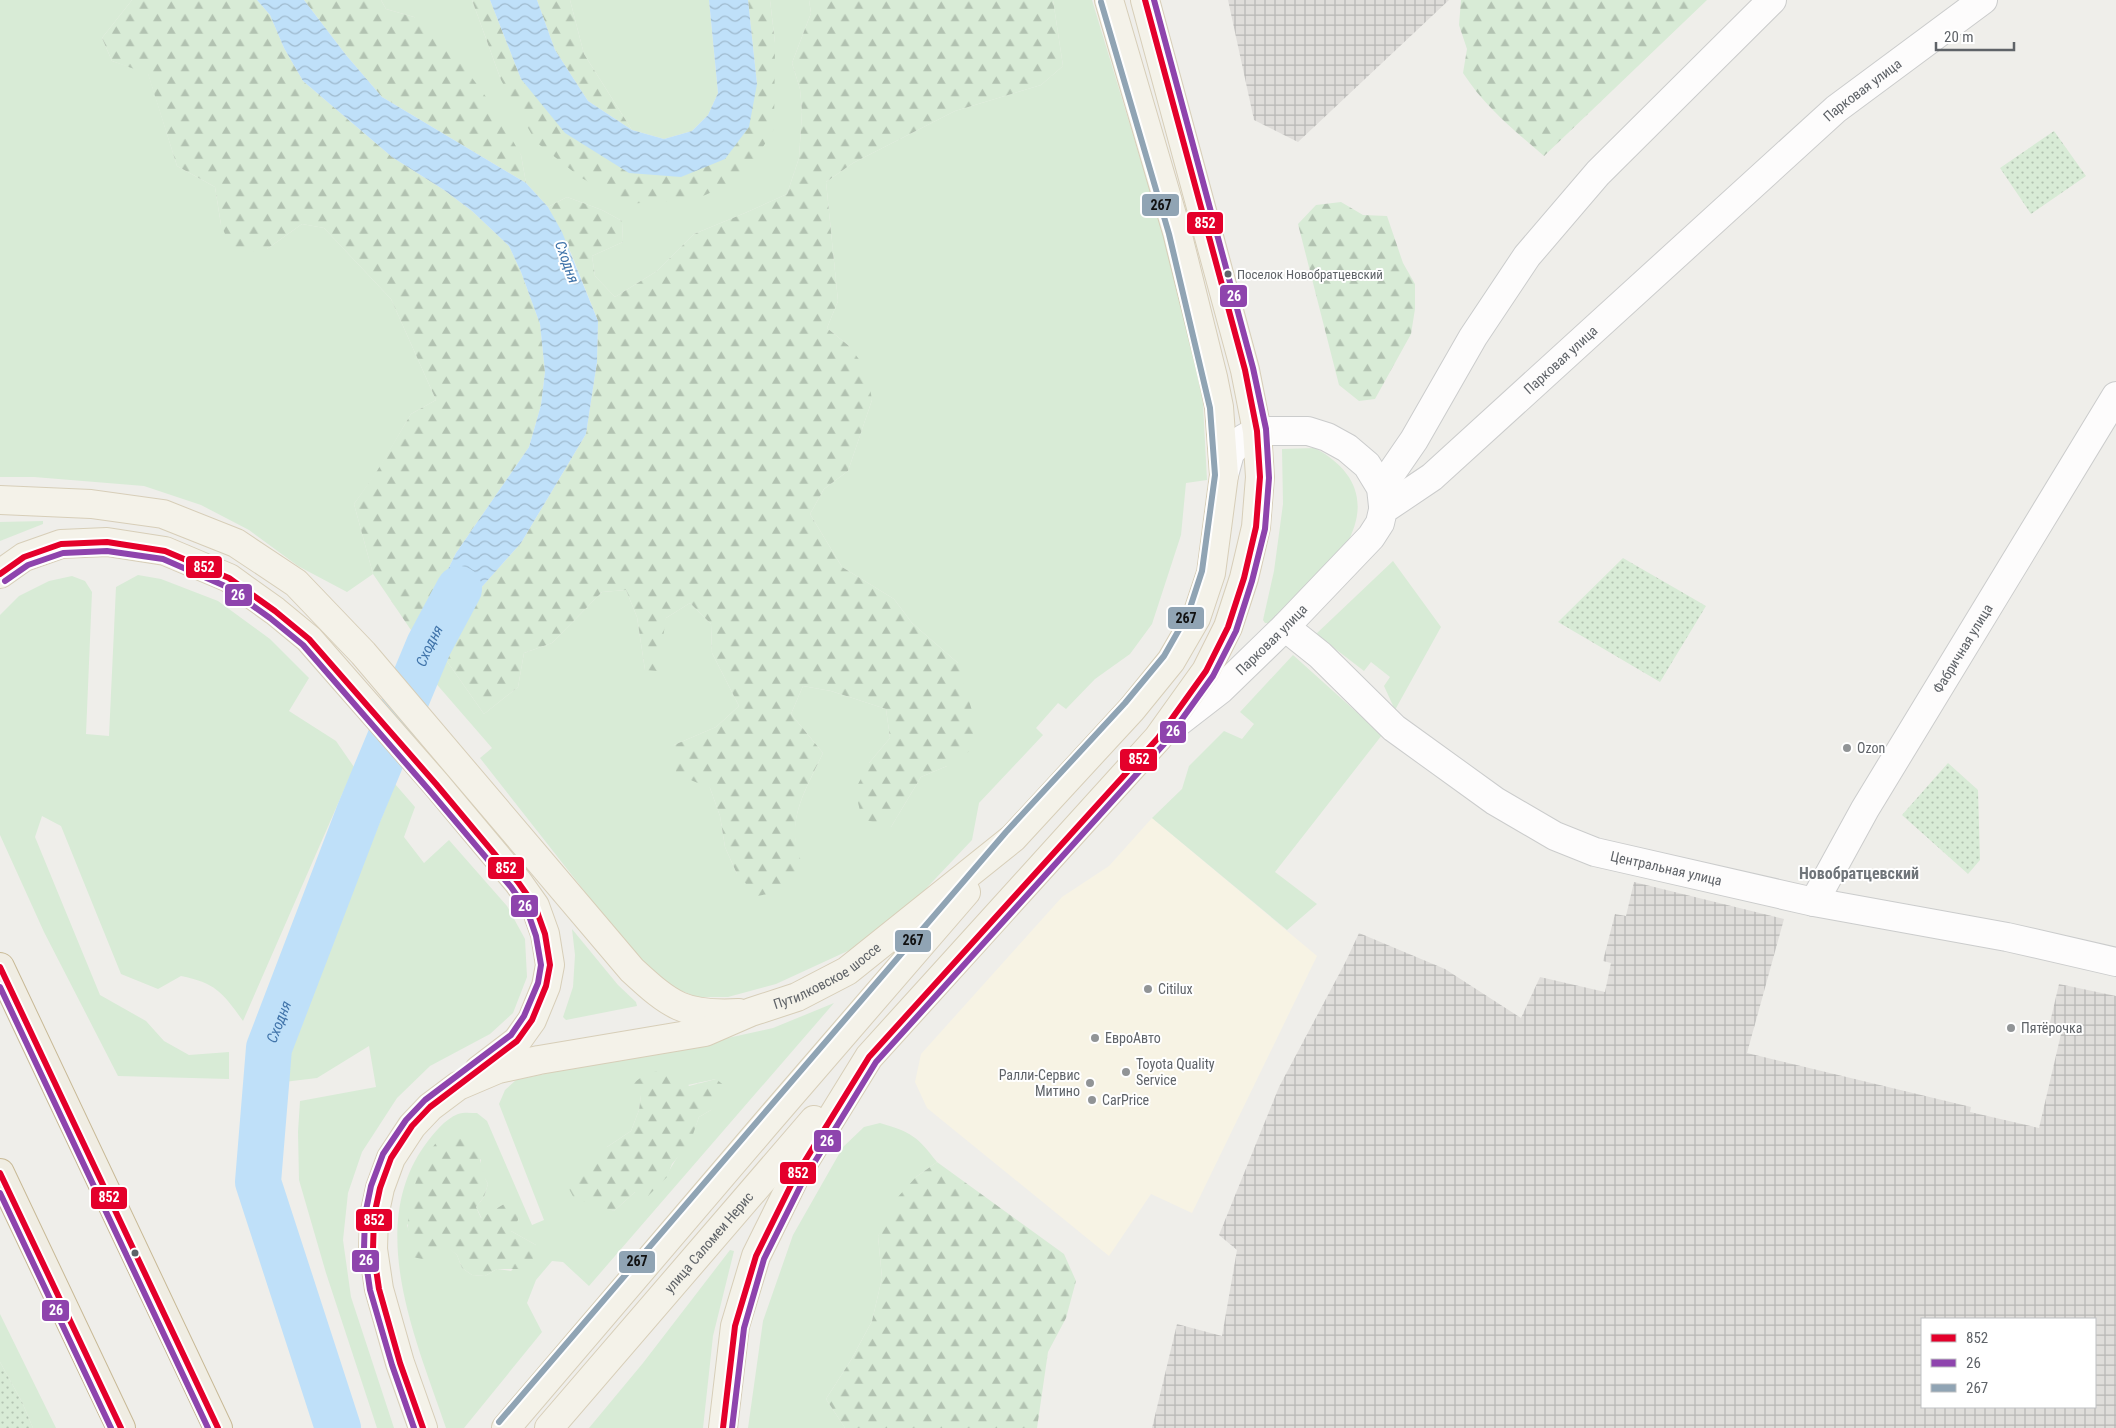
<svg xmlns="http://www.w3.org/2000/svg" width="2116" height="1428" viewBox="0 0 2116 1428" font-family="'Roboto Condensed',sans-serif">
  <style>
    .commercial { fill: #f7f3e4 }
    .industrial { fill: url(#industrial-grid); fill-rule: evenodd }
    .grass { fill: #d8ebd6; fill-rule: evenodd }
    .forest { fill: url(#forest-firs) }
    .park { fill: url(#park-dots) }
    .water { fill: url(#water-waves) }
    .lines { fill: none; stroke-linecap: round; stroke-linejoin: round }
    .river { stroke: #bfe0f9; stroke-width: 46 }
    .minor-casing { stroke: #cbcccc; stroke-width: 30 }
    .major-casing { stroke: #d7ceb8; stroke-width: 30 }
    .highway-casing { stroke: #c8b996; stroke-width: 30 }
    .minor { stroke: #fdfcfc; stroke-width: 28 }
    .major { stroke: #f4f2e9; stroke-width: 28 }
    .highway { stroke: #f0ede3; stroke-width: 28 }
    .bus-1-casing { stroke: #fff; stroke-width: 10 }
    .bus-2-casing { stroke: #fff; stroke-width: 10 }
    .bus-3-casing { stroke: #fff; stroke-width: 10 }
    .bus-1 { stroke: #e4002b; stroke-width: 6 }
    .bus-2 { stroke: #8e44ad; stroke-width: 6 }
    .bus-3 { stroke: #90a4b4; stroke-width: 6 }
    .bus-dot { fill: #5f6368; stroke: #fff; stroke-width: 2 }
    .poi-dot { fill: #919496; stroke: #fff; stroke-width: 2 }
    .labels { text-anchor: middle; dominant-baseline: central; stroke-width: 4; stroke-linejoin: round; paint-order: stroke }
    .bus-label { font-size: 13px; fill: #5f6368; stroke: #fff; text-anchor: start }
    .street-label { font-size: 14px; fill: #5f6368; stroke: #fff }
    .poi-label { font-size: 14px; fill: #5f6368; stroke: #fff; text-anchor: start }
    .water-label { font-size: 15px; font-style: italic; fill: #4174aa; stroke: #fff }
    .quarter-label { font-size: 16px; font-weight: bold; fill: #70757a; stroke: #fff }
    .line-badge { stroke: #fff; stroke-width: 2 }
    .badge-label { font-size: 14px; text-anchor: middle; font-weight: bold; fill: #fff }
    .pale-badge-label { font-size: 14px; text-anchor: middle; font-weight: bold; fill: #111 }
  </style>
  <defs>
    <pattern id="industrial-grid" width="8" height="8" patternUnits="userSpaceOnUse" patternTransform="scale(1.25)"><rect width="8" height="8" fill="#dfddda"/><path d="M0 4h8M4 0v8" fill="none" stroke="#b8b7b5"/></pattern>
    <pattern id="forest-firs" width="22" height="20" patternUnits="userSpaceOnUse" patternTransform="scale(1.25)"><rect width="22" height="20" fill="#d8ebd6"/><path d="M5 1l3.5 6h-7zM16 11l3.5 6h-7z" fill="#b2c2b1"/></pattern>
    <pattern id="park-dots" width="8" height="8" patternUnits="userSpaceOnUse" patternTransform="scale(1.25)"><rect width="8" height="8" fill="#d8ebd6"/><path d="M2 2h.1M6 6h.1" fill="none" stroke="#b2c2b1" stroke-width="1.8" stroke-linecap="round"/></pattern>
    <pattern id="water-waves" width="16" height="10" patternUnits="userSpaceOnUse" patternTransform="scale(1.25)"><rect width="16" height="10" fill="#bfe0f9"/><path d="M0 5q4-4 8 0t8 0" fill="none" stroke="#9eb9cd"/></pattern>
  </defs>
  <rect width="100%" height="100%" fill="#efeeea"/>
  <path class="commercial" d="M1152 818 1317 956 1192 1213 1151 1194 1109 1256 927 1108 915 1082 921 1054 1062 897 1109 866Z"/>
  <path class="industrial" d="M1228 0H1449L1298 142 1254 120Z
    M1634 882 1784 919 1747 1053 1971 1107 1970 1112 2039 1128 2061 1034 2048 1031 2059 984 2116 996V1428H1152L1177 1324 1222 1336 1237 1250 1219 1235 1279 1087 1345 963 1359 933 1445 969 1521 1018 1540 977 1605 992 1611 963 1603 961 1615 914 1626 916ZM1922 1319H2095V1407H1922Z"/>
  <path class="grass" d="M0 0H132L102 38 112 61 148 73 177 166 215 187 221 225 267 249 302 224 324 228 391 299 436 400 411 414 377 472 354 504 373 574 347 592 298 566 249 530 201 505 144 486 34 477H0Z
    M381 0H472L501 80 744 177 775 43 770 0H809L811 13 792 63 800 89 802 112 799 158 787 194 745 213 694 234 657 271 615 297 595 276 592 256 623 242 622 221 602 210 567 197 548 207 526 183 521 155 414 17 386 9Z
    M570 0H709L718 93 708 115 692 131 664 139 632 130 584 54Z
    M1053 0H1092L1174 270 1196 351 1203 404 1207 480 1186 483 1181 535 1152 624 1130 654 1095 679 1066 709 1058 703 1036 728 1043 735 979 803 972 840 918 897 882 928 852 949 776 984 728 997H697L669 986 645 967 626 944 480 758 492 748 433 680 444 657 484 714 518 687 524 653 552 643 602 592 626 590 637 617 645 670 666 618 690 603 711 624 712 653 739 706 716 727 674 745 710 788 720 816 725 847 737 874 803 868C783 823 804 794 823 753L791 714 803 686 831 691 886 709 890 738 869 763 891 827 921 777 947 766 958 663 912 623 894 599 842 567 810 514 824 489 848 471 872 400 849 346 827 328 838 301 826 182 853 163 955 111 1041 85 1063 66Z
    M1315 448C1357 471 1370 504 1345 547L1269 623H1265L1263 620 1274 571 1283 504 1282 449Z
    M43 521V524L0 541V522Z
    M1393 561 1441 627 1395 710 1384 686 1390 677 1371 662 1364 671 1316 634Z
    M138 575 161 579 218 601 270 639 309 678 289 711 336 741 354 767 243 1021C223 993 216 983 181 976L158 989 121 974 61 826 42 816 35 837 100 995 146 1021 164 1041 189 1055 229 1052V1079L118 1076 44 932 0 835V615L19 596 49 581 72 576 85 581 92 592 86 734 109 736 116 587Z
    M1293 655 1382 735 1275 872 1317 904 1287 930 1152 818 1182 789 1189 766 1224 731 1242 739 1254 724 1240 712Z
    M395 784 415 807 404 837 424 863 449 840 507 906 525 939 527 977 513 1013 490 1034 430 1066 397 1098 362 1152 348 1193 343 1240 351 1297 394 1428H377L326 1273 299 1180 298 1132 300 1101 376 1087 369 1046 317 1078 284 1082 292 1043Z
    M572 929 618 985 636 1002 637 1006 566 1020 563 1017 573 987 575 955Z
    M834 1003 589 1286 563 1262 552 1261 536 1280 527 1303 542 1332 464 1428H446C417 1342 365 1228 425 1145 433 1134 445 1119 458 1114 463 1112 471 1113 477 1113L487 1121 532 1225 544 1220 499 1104 505 1090 516 1080 619 1058 687 1047 773 1028ZM716 1079 711 1110 699 1117C692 1140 676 1156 666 1177L635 1192 614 1211 601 1206 607 1147 631 1131 639 1110 641 1095ZM481 1159V1171L488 1184 484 1197 476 1207 482 1219 504 1204 511 1231 536 1245 511 1271 497 1269 485 1276 472 1275 462 1268 457 1255 447 1246 413 1257V1243L407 1225Z
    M880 1123C911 1132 917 1136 937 1162L916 1177 878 1236 882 1278 872 1321 851 1360 826 1399 845 1428H748L763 1321 793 1235 843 1147 864 1127Z
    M730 1250 734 1251 713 1336 703 1428H589L643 1363Z
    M0 1314 56 1428H33L22 1402 0 1362Z"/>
  <path class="forest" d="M132 0H257L270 15 284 48 303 81 392 157 444 190 472 211 509 246 521 272 540 324 545 372 541 405 529 447 456 553 415 636 373 574 354 504 377 471 411 414 436 400 391 299 324 228 302 224 267 249 234 254 221 225 215 187 177 166 148 74 112 61 102 38Z
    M304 0H381L386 9 414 17 439 33 492 105 521 155 526 183 382 97 346 55Z
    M472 0H490L521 79 681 177 757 84 748 0H770L775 43 774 129 744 178 696 199 627 204 580 177 536 142 501 80Z
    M537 0H570L584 54 632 130 588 101 555 50Z
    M809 0H1053L1063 66 1041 85 955 111 853 163 826 182 838 301 827 328 849 346 867 370 872 400 848 471 824 489 810 514 842 567 894 599 912 623 958 663 975 721 971 750 947 766 921 777 891 827 862 819 855 790 869 763 890 738 886 709 831 691 803 686 791 714 823 753C804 794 783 823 804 868L785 891 757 896 737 874 725 847 720 816 710 788 676 774 674 745 716 727 739 706 712 653 711 624 690 603 666 618 658 671 645 670 637 617 626 590 602 592 552 643 524 653 518 687 484 714 444 657 472 598 521 543 586 434 597 362 598 321 571 253 548 207 567 197 602 210 622 221 623 242 592 256 595 276 615 297 657 271 694 234 745 213 787 194 799 158 802 112 800 89 792 63 811 13Z
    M1461 0H1707L1544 156C1514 130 1485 107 1463 73L1467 49 1459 25Z
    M1341 202 1363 215 1387 216 1403 263 1415 284V309L1411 334 1375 399 1359 401 1339 385 1298 224 1316 205Z
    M668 1070 682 1074 689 1086 716 1079 726 1087 711 1110 699 1117 690 1143 672 1164 667 1177 647 1197 635 1192 614 1211 574 1198 568 1187 575 1175 607 1147 631 1131 639 1110 641 1095 632 1085C643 1074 652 1071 668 1070Z
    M452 1136C485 1138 476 1161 488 1184L484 1197 476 1207 481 1218 504 1204 518 1207V1220L511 1231 536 1245 533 1259 524 1269H497L485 1276 472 1275 462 1268 457 1255 447 1247 436 1250 426 1260 413 1257C413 1246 407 1232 408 1223 409 1199 420 1158 438 1141 441 1138 448 1137 452 1136Z
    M937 1162 1064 1254 1076 1281 1066 1318 1048 1352 1037 1428H845L826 1399 851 1360 872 1321 882 1278 878 1236 897 1198 916 1177Z"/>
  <path class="park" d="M2054 131 2086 176 2031 214 2000 168Z
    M1623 558 1706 606 1660 682 1558 622Z
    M1948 763 1978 790 1980 860 1968 874 1902 815Z
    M0 1362 22 1402 33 1428H0Z"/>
  <path class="water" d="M257 0H304L346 55 382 97 526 183 548 207 562 232 598 321 597 362 586 434 521 543 472 598 444 657 415 636 456 553 529 447 541 405 545 372 540 324 521 272 509 246 472 211 444 190 392 157 303 81 284 48 270 15Z
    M490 0H537L555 50 588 101 632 130 664 139 692 131 708 115 718 93 709 0H748L757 84 749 127 725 159 681 177 629 173 565 133 521 79Z"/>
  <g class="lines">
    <path class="river" id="s1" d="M338 1428 258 1182 269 1048 359 813 429 645 459 589"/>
    <defs>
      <g id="minor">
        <path d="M1224 475 1230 453 1243 439 1257 431H1308L1327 437 1347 448 1367 465 1381 488 1383 506"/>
        <path d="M1381 488 1414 440 1473 337 1527 256 1598 173 1772 0"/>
        <path id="s2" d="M1285 627 1320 655 1394 728 1495 801 1555 836 1595 852 1814 902 2007 937 2116 962"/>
        <path id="s3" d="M1167 731 1220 690 1285 627 1371 537 1380 523 1383 510 1432 477 1836 109 1983 0"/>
        <path id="s4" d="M1814 902 1865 809 2116 396"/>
      </g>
      <g id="major">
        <path d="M0 500 91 504 163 514 236 543 296 583 363 653 632 970C671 1006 684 1016 739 1013"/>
        <path d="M0 574 24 557 61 544 107 542 165 551 229 578 275 611 309 639 436 784 518 882 535 906 545 934 550 965 546 986 532 1020 517 1041 479 1070"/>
        <path id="s5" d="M423 1428 400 1363 379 1289 373 1249 374 1216 380 1188 391 1158 412 1126 430 1107 458 1086 498 1069 539 1060 705 1032 751 1012 797 997 847 971 1013 838 1132 709 1171 661 1196 618 1211 573 1224 475 1219 407 1213 377 1177 232 1109 0"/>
        <path d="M506 1428 764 1126 966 892"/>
        <path id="s6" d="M549 1428 814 1120"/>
        <path d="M723 1428 735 1326 756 1256 795 1177 869 1057 1158 738 1206 671 1228 627 1244 578 1256 527 1260 477 1257 431 1245 370 1145 0"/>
      </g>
      <path id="highway" d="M0 967 218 1428
        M0 1173 121 1428"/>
    </defs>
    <use href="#minor" class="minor-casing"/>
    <use href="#major" class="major-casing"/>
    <use href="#highway" class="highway-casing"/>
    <use href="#minor" class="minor"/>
    <use href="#major" class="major"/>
    <use href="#highway" class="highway"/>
    <defs>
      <path id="bus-1" d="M0 574 24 557 61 544 107 542 165 551 229 578 275 611 309 639 436 784 518 882 535 906 545 934 550 965 546 986 532 1020 517 1041 430 1107 412 1126 391 1158 380 1188 374 1216 373 1249 379 1289 400 1363 423 1428
        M0 967 218 1428
        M0 1173 121 1428
        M723 1428 735 1326 756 1256 795 1177 869 1057 1158 738 1206 671 1228 627 1244 578 1256 527 1260 477 1257 431 1245 370 1145 0"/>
      <path id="bus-2" d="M5 581 28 565 63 553 107 551 163 559 225 586 270 618 303 645 429 790 511 887 527 910 536 936 541 965 538 983 524 1016 511 1035 425 1100 406 1120 383 1154 371 1186 365 1215 364 1249 370 1290 392 1365 414 1428
        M0 987 208 1428
        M0 1193 111 1428
        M732 1428 744 1328 764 1259 803 1181 876 1062 1164 744 1213 676 1236 631 1252 581 1265 529 1269 478 1266 429 1253 368 1154 0"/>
      <path id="bus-3" d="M499 1422 1006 832 1125 703 1164 656 1188 614 1202 571 1215 475 1210 408 1169 234 1101 2"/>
    </defs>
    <use href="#bus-1" class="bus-1-casing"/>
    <use href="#bus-2" class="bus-2-casing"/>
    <use href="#bus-3" class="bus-3-casing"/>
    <use href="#bus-1" class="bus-1"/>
    <use href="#bus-2" class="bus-2"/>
    <use href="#bus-3" class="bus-3"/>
  </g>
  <g class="bus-dot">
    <circle cx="1228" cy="274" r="4.5"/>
    <circle cx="135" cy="1253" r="4.5"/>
  </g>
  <g class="poi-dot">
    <circle cx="1847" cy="748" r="5"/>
    <circle cx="1148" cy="989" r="5"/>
    <circle cx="2011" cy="1028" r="5"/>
    <circle cx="1095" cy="1038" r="5"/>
    <circle cx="1126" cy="1072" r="5"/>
    <circle cx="1090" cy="1083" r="5"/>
    <circle cx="1092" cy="1100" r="5"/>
  </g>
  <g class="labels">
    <g class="bus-label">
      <text x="1237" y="274">Поселок Новобратцевский</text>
    </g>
    <g class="street-label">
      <text stroke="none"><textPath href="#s3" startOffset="950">Парковая улица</textPath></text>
      <text stroke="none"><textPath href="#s3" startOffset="545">Парковая улица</textPath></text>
      <text stroke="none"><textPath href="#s3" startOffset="139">Парковая улица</textPath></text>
      <text stroke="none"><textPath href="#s4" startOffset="294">Фабричная улица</textPath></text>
      <text stroke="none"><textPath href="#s2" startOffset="459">Центральная улица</textPath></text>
      <text stroke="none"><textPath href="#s5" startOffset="768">Путилковское шоссе</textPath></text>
      <text stroke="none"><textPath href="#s6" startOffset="245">улица Саломеи Нерис</textPath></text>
    </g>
    <g class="poi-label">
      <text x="1857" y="748">Ozon</text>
      <text x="1158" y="989">Citilux</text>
      <text x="2021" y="1028">Пятёрочка</text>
      <text x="1105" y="1038">ЕвроАвто</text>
      <text x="1136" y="1064">Toyota Quality<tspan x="1136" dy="16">Service</tspan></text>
      <text x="1080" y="1075" text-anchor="end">Ралли-Сервис<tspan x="1080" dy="16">Митино</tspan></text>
      <text x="1102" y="1100">CarPrice</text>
    </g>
    <g class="water-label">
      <text transform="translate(567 262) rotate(70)">Сходня</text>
      <text stroke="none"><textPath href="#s1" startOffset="826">Сходня</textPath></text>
      <text stroke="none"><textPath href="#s1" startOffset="421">Сходня</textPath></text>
    </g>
    <g class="quarter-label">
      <text x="1859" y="873">Новобратцевский</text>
    </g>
  </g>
  <g class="line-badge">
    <rect x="1141" y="193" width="39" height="24" rx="5" fill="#90a4b4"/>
    <rect x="1186" y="211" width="38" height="24" rx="5" fill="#e4002b"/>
    <rect x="1219" y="284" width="29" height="24" rx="5" fill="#8e44ad"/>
    <rect x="185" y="555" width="38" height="24" rx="5" fill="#e4002b"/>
    <rect x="224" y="583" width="29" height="24" rx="5" fill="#8e44ad"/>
    <rect x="1167" y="606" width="38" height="24" rx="5" fill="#90a4b4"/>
    <rect x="1159" y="720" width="28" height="24" rx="5" fill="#8e44ad"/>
    <rect x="1119" y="748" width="39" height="24" rx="5" fill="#e4002b"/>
    <rect x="487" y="856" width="38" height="24" rx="5" fill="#e4002b"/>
    <rect x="510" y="894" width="29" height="24" rx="5" fill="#8e44ad"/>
    <rect x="894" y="929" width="38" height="24" rx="5" fill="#90a4b4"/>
    <rect x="813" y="1129" width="29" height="24" rx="5" fill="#8e44ad"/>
    <rect x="779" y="1161" width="38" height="24" rx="5" fill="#e4002b"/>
    <rect x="90" y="1186" width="38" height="24" rx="5" fill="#e4002b"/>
    <rect x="355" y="1208" width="38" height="24" rx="5" fill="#e4002b"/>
    <rect x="351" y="1249" width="29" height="24" rx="5" fill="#8e44ad"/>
    <rect x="618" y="1250" width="38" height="24" rx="5" fill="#90a4b4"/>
    <rect x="41" y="1299" width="29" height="23" rx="5" fill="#8e44ad"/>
  </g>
  <g class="badge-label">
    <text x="1205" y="228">852</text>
    <text x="1234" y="301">26</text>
    <text x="204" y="572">852</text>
    <text x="238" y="600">26</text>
    <text x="1173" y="736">26</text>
    <text x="1139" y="764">852</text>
    <text x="506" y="873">852</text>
    <text x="525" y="911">26</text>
    <text x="827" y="1146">26</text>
    <text x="798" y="1178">852</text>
    <text x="109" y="1202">852</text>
    <text x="374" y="1225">852</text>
    <text x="366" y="1265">26</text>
    <text x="56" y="1315">26</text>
  </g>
  <g class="pale-badge-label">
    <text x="1161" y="210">267</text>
    <text x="1186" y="623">267</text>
    <text x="913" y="945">267</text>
    <text x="637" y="1266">267</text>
  </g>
  <rect x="1921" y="1318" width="175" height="90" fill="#ffffff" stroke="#bfc1c3"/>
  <rect x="1931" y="1334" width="25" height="8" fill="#e4002b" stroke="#bfc1c3"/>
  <text x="1966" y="1343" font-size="15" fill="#5f6368">852</text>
  <rect x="1931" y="1359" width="25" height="8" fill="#8e44ad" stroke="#bfc1c3"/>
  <text x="1966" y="1368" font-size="15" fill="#5f6368">26</text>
  <rect x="1931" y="1384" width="25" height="8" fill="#90a4b4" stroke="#bfc1c3"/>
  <text x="1966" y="1393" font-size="15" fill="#5f6368">267</text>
  <path d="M1936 42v8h78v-8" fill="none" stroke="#5f6368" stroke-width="2.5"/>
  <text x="1944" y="42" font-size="15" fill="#5f6368" stroke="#ffffff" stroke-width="4" paint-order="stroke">20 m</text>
</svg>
